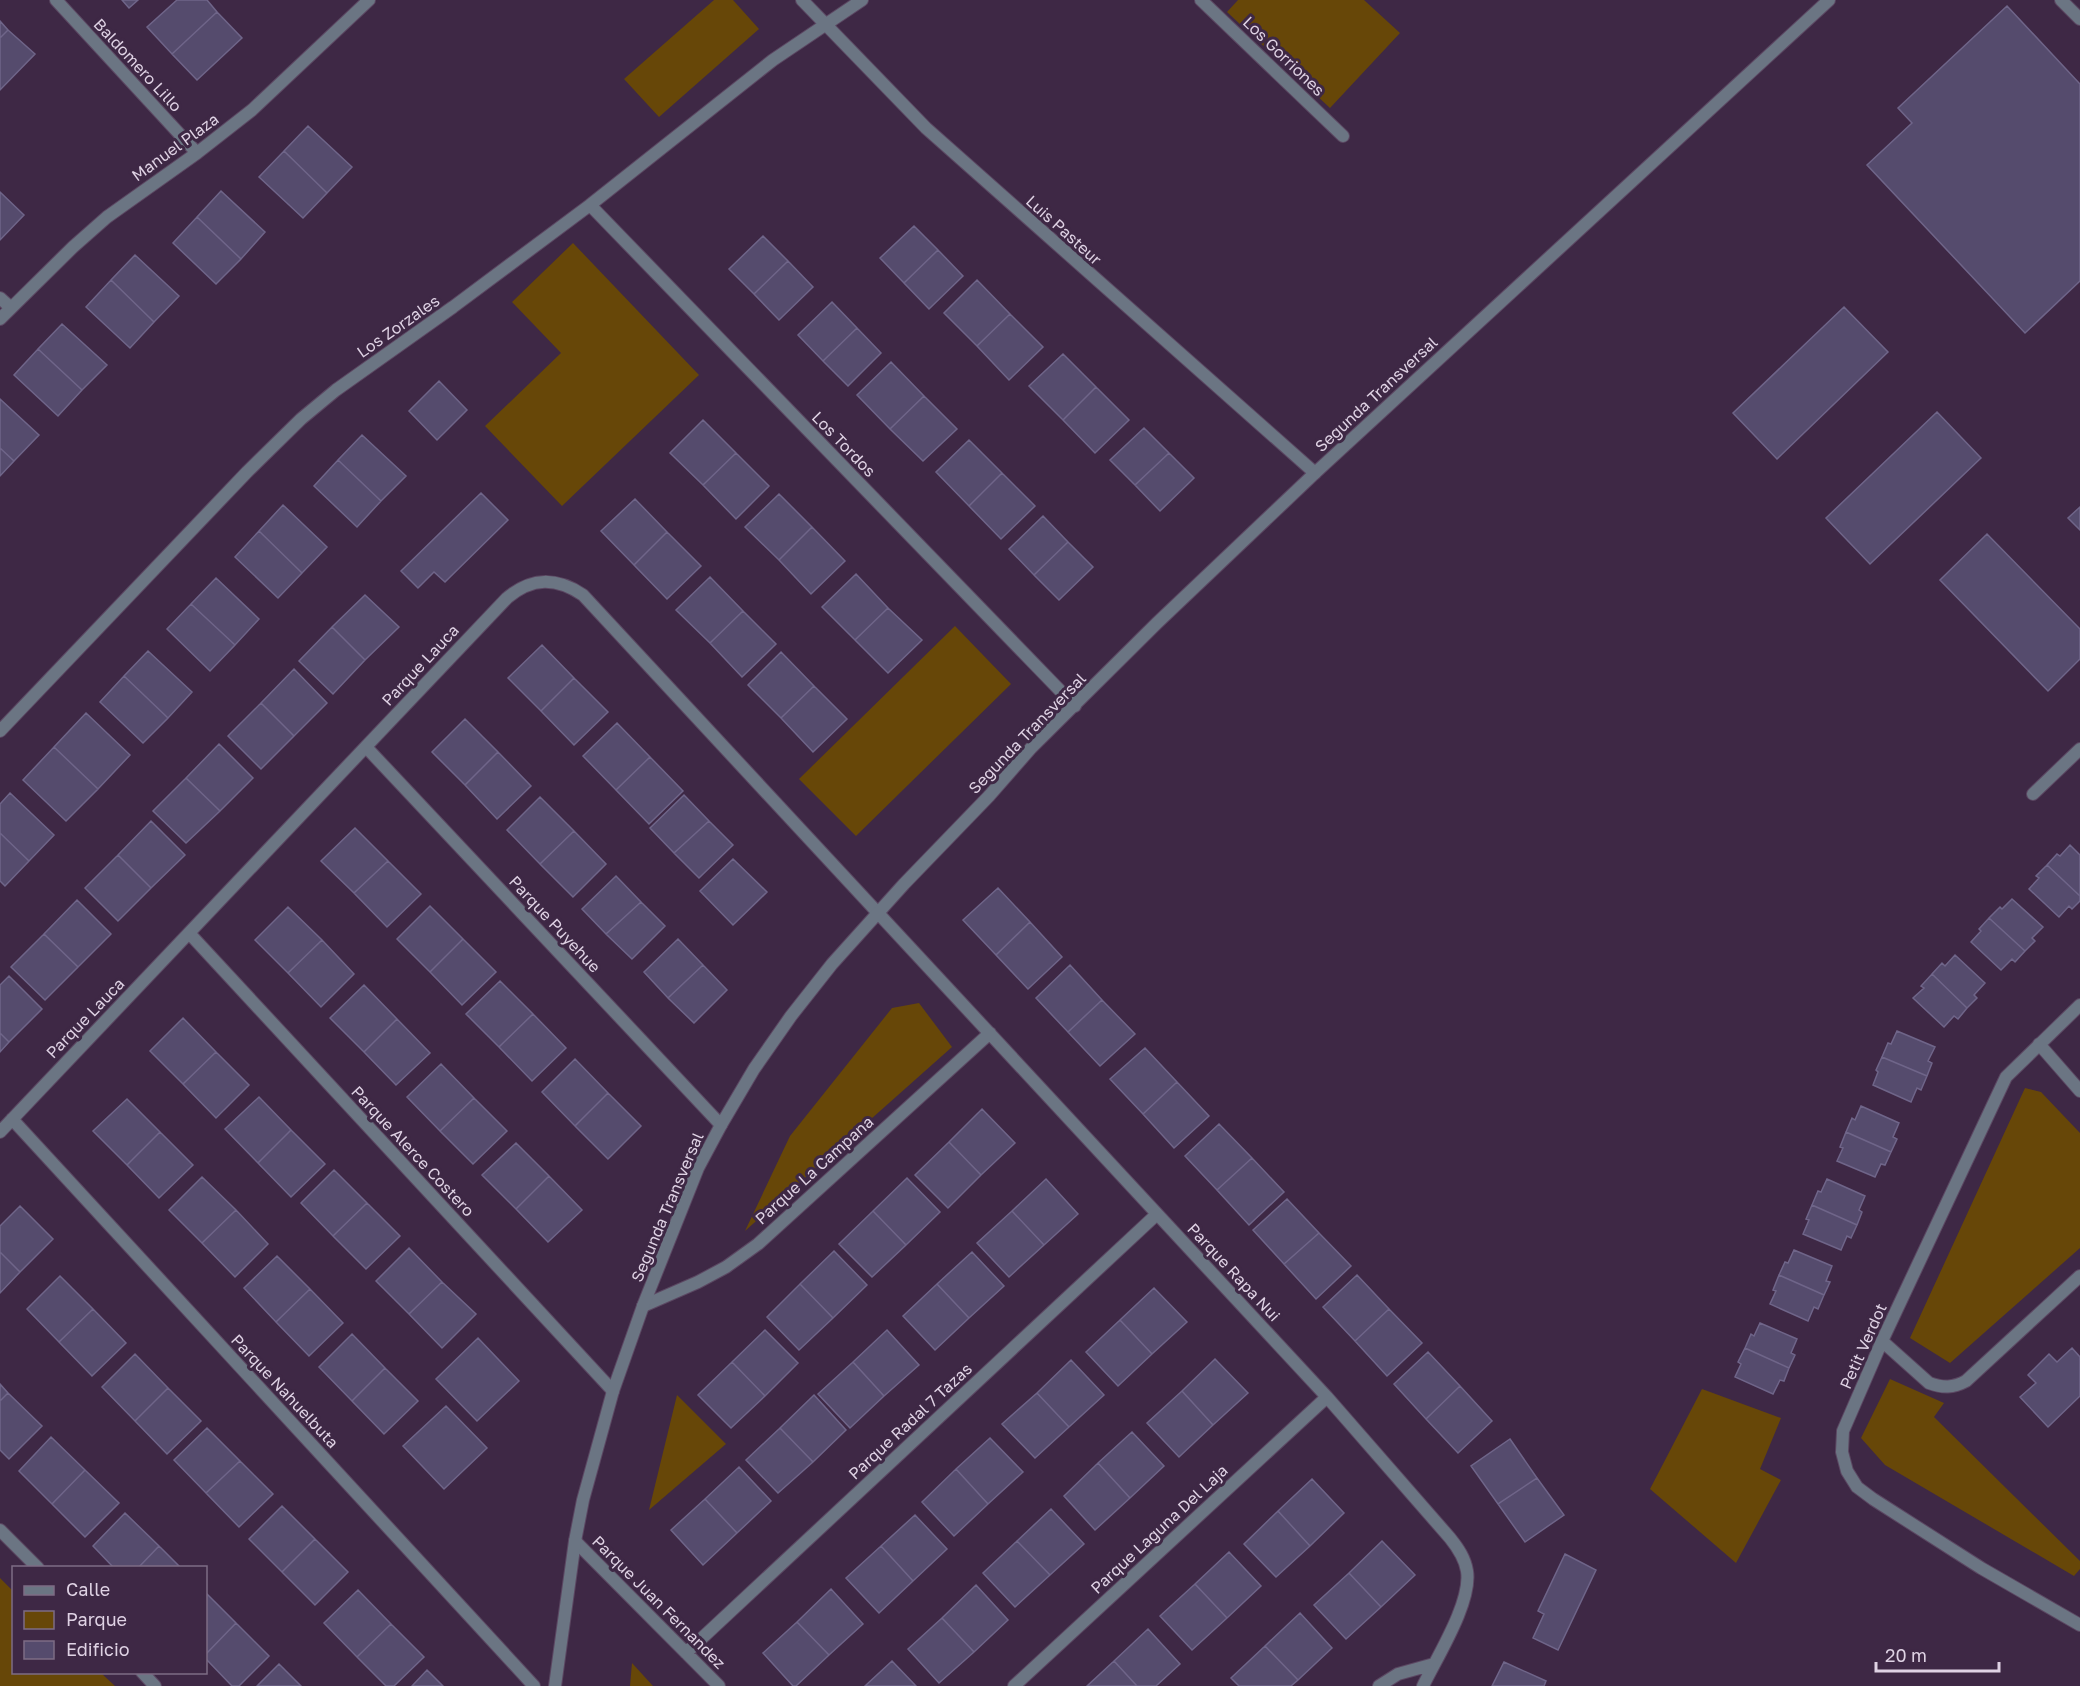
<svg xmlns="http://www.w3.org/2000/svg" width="2080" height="1686" viewBox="0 0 2080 1686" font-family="'Golos Text',sans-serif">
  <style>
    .green { fill: #674708 }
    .building { fill: #554b6d; stroke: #6f6589; stroke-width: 1.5 }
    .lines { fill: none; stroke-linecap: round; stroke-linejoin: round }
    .service-casing { stroke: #5b4762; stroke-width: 14 }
    .minor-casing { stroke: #5b4762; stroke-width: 14 }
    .tertiary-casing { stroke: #5b4762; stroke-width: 14 }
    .service { stroke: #6b7583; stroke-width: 12 }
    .minor { stroke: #6b7583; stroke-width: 12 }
    .tertiary { stroke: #6b7583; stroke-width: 12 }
    .labels { text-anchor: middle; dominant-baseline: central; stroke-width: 6; stroke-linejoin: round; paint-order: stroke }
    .street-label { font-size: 16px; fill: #dfd2e4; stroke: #3e2845 }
  </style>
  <rect width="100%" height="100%" fill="#3e2845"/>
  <path class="green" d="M714 0H733L759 29 659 117 624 79Z
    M1238 0H1364L1400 33 1330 108 1227 12Z
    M573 243 699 375 562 506 485 426 561 353 512 302Z
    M955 626 1011 684 856 836 799 779Z
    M919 1003 952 1047 745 1231 790 1136 892 1008Z
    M2025 1088 2041 1092 2080 1133V1248L1950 1363 1910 1338Z
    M1890 1379 1944 1403 1934 1417 2080 1561V1569L2074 1576 1885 1465 1861 1438Z
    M1702 1389 1781 1418 1760 1469 1781 1480 1736 1563 1650 1489Z
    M677 1395 726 1444 649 1510Z
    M0 1578 13 1591 14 1672 101 1673 115 1686H0Z
    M632 1663 653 1686H630Z"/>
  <path class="building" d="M122 0H138L129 8Z
    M177 0H207L217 12 172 54 147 27Z
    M2007 6 2080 84V281L2025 333 1867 165 1912 123 1898 108Z
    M217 12 242 38 197 80 172 54Z
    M0 21 8 30 0 38Z
    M8 30 35 54 0 90V38Z
    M308 126 352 167 327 193 284 151Z
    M284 151 327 193 303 218 259 177Z
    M221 191 265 232 241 259 197 217Z
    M0 192 24 215 0 240Z
    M197 217 241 259 216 284 173 243Z
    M914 226 938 250 904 283 880 258Z
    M763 236 788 261 754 294 729 269Z
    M938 250 963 276 929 309 904 283Z
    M135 255 179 296 154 322 111 280Z
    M788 261 813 287 779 320 754 294Z
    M111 280 154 322 130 348 86 307Z
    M977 280 1010 314 977 346 944 313Z
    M832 302 857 328 823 361 798 335Z
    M1844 307 1888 352 1777 459 1733 413Z
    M1010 314 1043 347 1009 380 977 346Z
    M62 324 107 365 82 390 38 349Z
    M857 328 881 353 848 386 823 361Z
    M38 349 82 390 58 416 14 375Z
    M1063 354 1096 387 1063 420 1029 386Z
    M891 362 924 396 890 429 857 395Z
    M439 381 467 410 437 440 409 411Z
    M1096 387 1129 420 1095 453 1063 420Z
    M924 396 957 429 923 461 890 429Z
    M0 399 39 435 14 461 0 448Z
    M1937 412 1981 458 1870 564 1826 518Z
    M703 420 736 453 703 485 670 453Z
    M1144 428 1169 453 1135 485 1110 460Z
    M362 435 406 476 381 501 338 460Z
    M969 440 1002 473 969 506 936 472Z
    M0 448 14 461 0 476Z
    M736 453 769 486 736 519 703 485Z
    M1169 453 1194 478 1160 511 1135 485Z
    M338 460 381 501 357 527 314 486Z
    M1002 473 1035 506 1001 539 969 506Z
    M481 493 508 520 445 582 434 572 418 588 401 571Z
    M779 494 812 527 779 560 745 527Z
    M635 499 667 532 634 565 601 531Z
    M283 505 327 547 302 573 259 531Z
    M2080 507V530L2068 518Z
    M1043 516 1068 542 1034 575 1009 549Z
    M812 527 845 561 811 594 779 560Z
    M259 531 302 573 278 598 235 557Z
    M667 532 701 566 667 599 634 565Z
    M1987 534 2080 629V659L2048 691 1940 580Z
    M1068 542 1093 567 1059 600 1034 575Z
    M856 574 888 608 855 640 822 607Z
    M710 577 743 611 710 643 676 610Z
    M216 578 259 619 235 645 191 604Z
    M365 595 399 627 365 660 332 627Z
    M191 604 235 645 210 671 167 629Z
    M888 608 922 640 888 673 855 640Z
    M743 611 776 644 742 677 710 643Z
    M332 627 365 660 333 694 299 661Z
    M542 645 574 678 541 711 508 678Z
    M148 651 192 692 168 718 124 676Z
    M781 652 814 686 781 718 748 685Z
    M294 669 327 703 294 736 261 703Z
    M124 676 168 718 143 743 100 702Z
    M574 678 608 712 574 745 541 711Z
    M814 686 847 719 813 752 781 718Z
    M261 703 294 736 261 769 228 736Z
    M86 713 130 755 98 789 54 747Z
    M465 719 498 752 465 785 432 752Z
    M617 723 650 757 616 790 583 756Z
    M219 744 253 778 220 811 186 778Z
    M54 747 98 789 66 821 23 780Z
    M498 752 531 786 497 819 465 785Z
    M650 757 683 791 649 824 616 790Z
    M186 778 220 811 186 843 153 811Z
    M10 793 54 835 29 861 0 833V804Z
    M684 795 709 821 674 853 650 828Z
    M540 797 574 831 540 864 507 830Z
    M151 821 185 855 151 888 118 855Z
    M709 821 733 845 699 878 674 853Z
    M355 828 388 861 354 893 321 861Z
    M574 831 606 864 573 897 540 864Z
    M0 833 29 861 5 886 0 881Z
    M2070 845 2080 855V896L2047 865 2057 854 2060 856Z
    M118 855 151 888 118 921 85 888Z
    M733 859 767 892 733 925 700 891Z
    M388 861 421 894 387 927 354 893Z
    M2047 865 2080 896V901L2072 909 2069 906 2059 917 2029 889 2039 878 2036 876Z
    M616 876 641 902 606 934 582 909Z
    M998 888 1030 922 996 955 963 920Z
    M2012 899 2043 927 2032 938 2035 941 2025 951 1989 918 2000 907 2002 909Z
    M77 900 111 934 78 967 44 934Z
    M641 902 665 926 632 959 606 934Z
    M430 906 463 939 430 972 397 939Z
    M288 907 322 940 288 973 255 940Z
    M1989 918 2025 951 2015 962 2012 959 2001 970 1971 942 1981 931 1979 929Z
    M1030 922 1062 957 1028 989 996 955Z
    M44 934 78 967 45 1000 11 967Z
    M463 939 496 972 462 1005 430 972Z
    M678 939 703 965 668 998 644 972Z
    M322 940 354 974 321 1007 288 973Z
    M1955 955 1985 983 1974 995 1977 998 1967 1008 1932 974 1942 963 1945 966Z
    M703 965 727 990 694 1023 668 998Z
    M1070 965 1102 1000 1068 1032 1036 998Z
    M1932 974 1967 1008 1958 1019 1954 1016 1944 1027 1913 998 1924 988 1921 986Z
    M9 976 42 1009 9 1042 0 1033V985Z
    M500 981 533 1014 499 1047 466 1014Z
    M364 985 397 1019 364 1052 330 1018Z
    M1102 1000 1135 1034 1100 1066 1068 1032Z
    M533 1014 566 1048 532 1081 499 1047Z
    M183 1018 216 1052 183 1084 150 1051Z
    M397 1019 430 1053 396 1085 364 1052Z
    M1897 1031 1935 1047 1928 1061 1932 1063 1927 1076 1882 1057 1888 1043 1891 1044Z
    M0 1033 9 1042 0 1052Z
    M1145 1048 1177 1082 1143 1114 1110 1079Z
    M216 1052 249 1085 216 1118 183 1084Z
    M1882 1057 1927 1076 1921 1090 1917 1088 1911 1102 1873 1085 1878 1072 1876 1070Z
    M575 1059 608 1093 575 1126 542 1092Z
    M441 1064 474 1098 440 1131 407 1097Z
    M1177 1082 1209 1116 1174 1148 1143 1114Z
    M608 1093 641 1126 608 1159 575 1126Z
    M259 1097 291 1130 258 1163 225 1129Z
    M474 1098 507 1131 473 1164 440 1131Z
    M127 1099 160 1132 127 1165 93 1131Z
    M1861 1106 1899 1123 1893 1137 1897 1139 1891 1152 1846 1132 1852 1118 1855 1120Z
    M982 1109 1015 1143 981 1175 949 1142Z
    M1219 1124 1252 1158 1217 1190 1185 1156Z
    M291 1130 325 1164 291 1197 258 1163Z
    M160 1132 193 1165 159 1198 127 1165Z
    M1846 1132 1891 1152 1885 1165 1881 1164 1875 1177 1837 1161 1843 1148 1840 1147Z
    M949 1142 981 1175 948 1208 915 1175Z
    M516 1143 549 1176 516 1209 482 1175Z
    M1252 1158 1284 1192 1249 1225 1217 1190Z
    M334 1170 367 1203 333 1236 301 1203Z
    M549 1176 582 1210 548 1242 516 1209Z
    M202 1177 236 1210 202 1243 169 1210Z
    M907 1178 940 1212 906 1245 873 1211Z
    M1046 1179 1078 1214 1044 1245 1012 1211Z
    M1827 1179 1865 1196 1859 1210 1862 1212 1857 1225 1812 1205 1818 1191 1821 1192Z
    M1287 1199 1319 1233 1284 1264 1253 1230Z
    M367 1203 400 1236 366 1269 333 1236Z
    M1812 1205 1857 1225 1851 1238 1847 1236 1841 1250 1803 1234 1809 1220 1806 1219Z
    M20 1206 53 1239 20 1272 0 1252V1226Z
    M236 1210 268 1244 235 1277 202 1243Z
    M873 1211 906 1245 872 1277 839 1244Z
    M1012 1211 1044 1245 1009 1277 977 1243Z
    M1319 1233 1351 1266 1316 1299 1284 1264Z
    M409 1248 442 1282 409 1314 376 1281Z
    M1794 1250 1832 1266 1826 1281 1830 1282 1824 1295 1779 1275 1785 1262 1788 1263Z
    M834 1251 867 1285 833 1318 800 1284Z
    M0 1252 20 1272 0 1293Z
    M972 1252 1004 1286 969 1318 937 1284Z
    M277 1256 310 1289 276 1322 244 1288Z
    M1357 1275 1389 1309 1355 1341 1323 1307Z
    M1779 1275 1824 1295 1818 1309 1814 1307 1808 1321 1770 1304 1776 1291 1773 1290Z
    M60 1276 93 1309 59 1342 27 1309Z
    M442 1282 476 1314 442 1348 409 1314Z
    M800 1284 833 1318 799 1350 767 1317Z
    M937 1284 969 1318 935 1350 903 1316Z
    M1154 1288 1187 1322 1152 1354 1120 1320Z
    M310 1289 343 1323 309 1356 276 1322Z
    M93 1309 126 1343 92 1376 59 1342Z
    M1389 1309 1422 1343 1387 1376 1355 1341Z
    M1120 1320 1152 1354 1118 1386 1086 1352Z
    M1760 1323 1797 1339 1791 1353 1795 1355 1789 1368 1745 1348 1751 1334 1754 1336Z
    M765 1330 798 1363 765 1396 732 1362Z
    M887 1330 919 1365 884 1396 853 1362Z
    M352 1334 385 1368 352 1401 319 1367Z
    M478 1338 519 1381 477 1421 436 1379Z
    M1745 1348 1789 1368 1784 1381 1780 1380 1773 1394 1735 1377 1741 1364 1738 1362Z
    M2072 1348 2080 1357V1396L2048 1427 2020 1397 2036 1383 2028 1375 2049 1354 2057 1362Z
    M1428 1352 1460 1386 1426 1419 1394 1384Z
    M135 1354 168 1388 135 1421 102 1387Z
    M1215 1359 1248 1393 1213 1425 1182 1391Z
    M1071 1360 1104 1395 1069 1427 1037 1393Z
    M732 1362 765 1396 731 1428 698 1395Z
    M853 1362 884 1396 850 1428 818 1394Z
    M385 1368 418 1401 384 1434 352 1401Z
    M0 1384 8 1393 0 1401Z
    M1460 1386 1492 1421 1458 1453 1426 1419Z
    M168 1388 201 1421 167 1454 135 1421Z
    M1182 1391 1213 1425 1179 1457 1147 1423Z
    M8 1393 42 1426 9 1459 0 1450V1401Z
    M1037 1393 1069 1427 1035 1458 1002 1424Z
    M814 1395 846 1430 813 1462 780 1428Z
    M446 1406 487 1448 444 1489 403 1446Z
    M207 1428 240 1461 206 1493 174 1460Z
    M780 1428 813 1462 778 1493 746 1460Z
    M1132 1432 1164 1466 1130 1498 1098 1463Z
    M51 1437 85 1470 52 1504 19 1471Z
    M990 1438 1023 1472 988 1504 956 1469Z
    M1510 1439 1537 1478 1498 1504 1471 1466Z
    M240 1461 273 1494 239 1527 206 1493Z
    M1098 1463 1130 1498 1095 1530 1064 1496Z
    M739 1467 771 1501 737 1533 705 1499Z
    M956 1469 988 1504 954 1536 922 1502Z
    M85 1470 119 1503 85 1537 52 1504Z
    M1537 1478 1564 1515 1525 1542 1498 1504Z
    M1312 1479 1344 1513 1310 1546 1278 1511Z
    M705 1499 737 1533 703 1565 671 1530Z
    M282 1506 315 1539 282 1572 249 1539Z
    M1051 1509 1084 1544 1050 1575 1017 1541Z
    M1278 1511 1310 1546 1276 1577 1244 1544Z
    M125 1513 159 1546 138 1568H114L93 1546Z
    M915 1515 947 1549 913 1581 881 1546Z
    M315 1539 348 1572 315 1605 282 1572Z
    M1017 1541 1050 1575 1015 1607 983 1573Z
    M1382 1541 1415 1575 1381 1607 1349 1573Z
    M159 1546 181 1568H138Z
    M881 1546 913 1581 879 1613 846 1578Z
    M1229 1552 1261 1586 1227 1618 1195 1584Z
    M1565 1554 1596 1570 1558 1650 1533 1638 1544 1614 1538 1611Z
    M1349 1573 1381 1607 1346 1639 1314 1605Z
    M1195 1584 1227 1618 1192 1650 1160 1616Z
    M976 1585 1008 1620 974 1652 942 1618Z
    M831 1589 863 1624 829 1655 797 1622Z
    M358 1590 391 1624 357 1657 324 1623Z
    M206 1593 236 1623 206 1654Z
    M1300 1613 1332 1648 1298 1680 1265 1646Z
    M942 1618 974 1652 939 1683 908 1649Z
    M797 1622 829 1655 796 1686H793L763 1653Z
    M236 1623 269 1656 239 1686H232L206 1659V1654Z
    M391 1624 424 1657 394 1686H386L357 1657Z
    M1148 1629 1180 1664 1156 1686H1137L1114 1661Z
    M1265 1646 1298 1680 1291 1686H1239L1231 1678Z
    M892 1661 916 1686H865Z
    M1114 1661 1137 1686H1087Z
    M1504 1662 1546 1681 1544 1686H1492Z
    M279 1664 301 1686H257Z
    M427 1670 443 1686H412Z"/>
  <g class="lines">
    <defs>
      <path id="service" d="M2061 0 2080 19
        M2033 794 2080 749"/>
      <path id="minor" d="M56 0 197 153
        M802 0 926 128 1315 473
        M1201 0 1343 136
        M590 205 1075 706
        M0 298 11 308
        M0 319 73 247 107 217 197 153 252 110 369 0
        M0 731 247 472 301 419 336 390 453 307 590 205 773 60 862 0
        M366 747 721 1125
        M189 933 613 1391
        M2080 1005 2006 1077 1882 1341 1843 1431 1842 1452 1847 1471 1857 1487 1873 1499 1981 1568 2080 1625
        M2039 1044 2080 1091
        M12 1119 534 1686
        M0 1132 507 598C532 577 556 577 583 595L1327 1397 1450 1538C1458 1548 1465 1558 1467 1571 1472 1602 1437 1657 1423 1686
        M643 1306 698 1282 726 1267 758 1244 990 1033
        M1882 1341 1929 1383C1943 1388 1953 1388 1966 1381L2080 1276
        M0 1530 38 1568
        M575 1541 719 1686
        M686 1653 1157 1214
        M142 1672 155 1686
        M1014 1686 1327 1397
        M1379 1686 1398 1674 1434 1664"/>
      <path id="tertiary" d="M555 1686 575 1541 583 1500 613 1391 643 1306 698 1168 721 1125 754 1069 791 1016 832 964 904 884 989 796 1031 748 1157 623 1315 473 1829 0"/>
    </defs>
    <use href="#service" class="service-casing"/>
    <use href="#minor" class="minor-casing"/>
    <use href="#tertiary" class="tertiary-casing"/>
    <use href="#service" class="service"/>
    <use href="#minor" class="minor"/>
    <use href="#tertiary" class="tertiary"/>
  </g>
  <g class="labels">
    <g class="street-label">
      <text transform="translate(1284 56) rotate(44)">Los Gorriones</text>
      <text transform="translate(138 65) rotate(47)">Baldomero Lillo</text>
      <text transform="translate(175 147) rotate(-36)">Manuel Plaza</text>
      <text transform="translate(1064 230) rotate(42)">Luis Pasteur</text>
      <text transform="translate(398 326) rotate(-35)">Los Zorzales</text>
      <text transform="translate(1376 394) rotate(-43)">Segunda Transversal</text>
      <text transform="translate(844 444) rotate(46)">Los Tordos</text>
      <text transform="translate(420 665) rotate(-47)">Parque Lauca</text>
      <text transform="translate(1027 733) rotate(-46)">Segunda Transversal</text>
      <text transform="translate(555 924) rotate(47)">Parque Puyehue</text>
      <text transform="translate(85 1018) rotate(-46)">Parque Lauca</text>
      <text transform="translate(413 1151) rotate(47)">Parque Alerce Costero</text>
      <text transform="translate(814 1170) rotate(-42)">Parque La Campana</text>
      <text transform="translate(667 1207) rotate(-67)">Segunda Transversal</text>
      <text transform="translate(1234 1272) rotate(47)">Parque Rapa Nui</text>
      <text transform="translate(1863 1346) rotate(-66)">Petit Verdot</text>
      <text transform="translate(285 1391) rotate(47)">Parque Nahuelbuta</text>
      <text transform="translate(910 1421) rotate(-43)">Parque Radal 7 Tazas</text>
      <text transform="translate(1159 1529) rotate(-43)">Parque Laguna Del Laja</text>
      <text transform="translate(659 1602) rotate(45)">Parque Juan Fernandez</text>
    </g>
  </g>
  <rect x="12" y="1566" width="195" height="108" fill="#3e2845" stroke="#7e6c85" stroke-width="1.5"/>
  <rect x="24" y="1586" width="30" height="9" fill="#6b7583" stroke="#7e6c85" stroke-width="1.5"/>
  <text x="66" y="1596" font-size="18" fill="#dfd2e4">Calle</text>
  <rect x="24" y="1611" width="30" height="18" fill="#674708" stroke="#7e6c85" stroke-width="1.5"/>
  <text x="66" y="1626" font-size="18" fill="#dfd2e4">Parque</text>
  <rect x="24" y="1641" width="30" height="18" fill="#554b6d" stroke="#7e6c85" stroke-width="1.5"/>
  <text x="66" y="1656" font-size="18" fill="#dfd2e4">Edificio</text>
  <path d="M1876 1662v9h123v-9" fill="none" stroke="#dfd2e4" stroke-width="3"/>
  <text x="1885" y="1662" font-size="18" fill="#dfd2e4" stroke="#3e2845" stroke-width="4.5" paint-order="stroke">20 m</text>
</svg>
